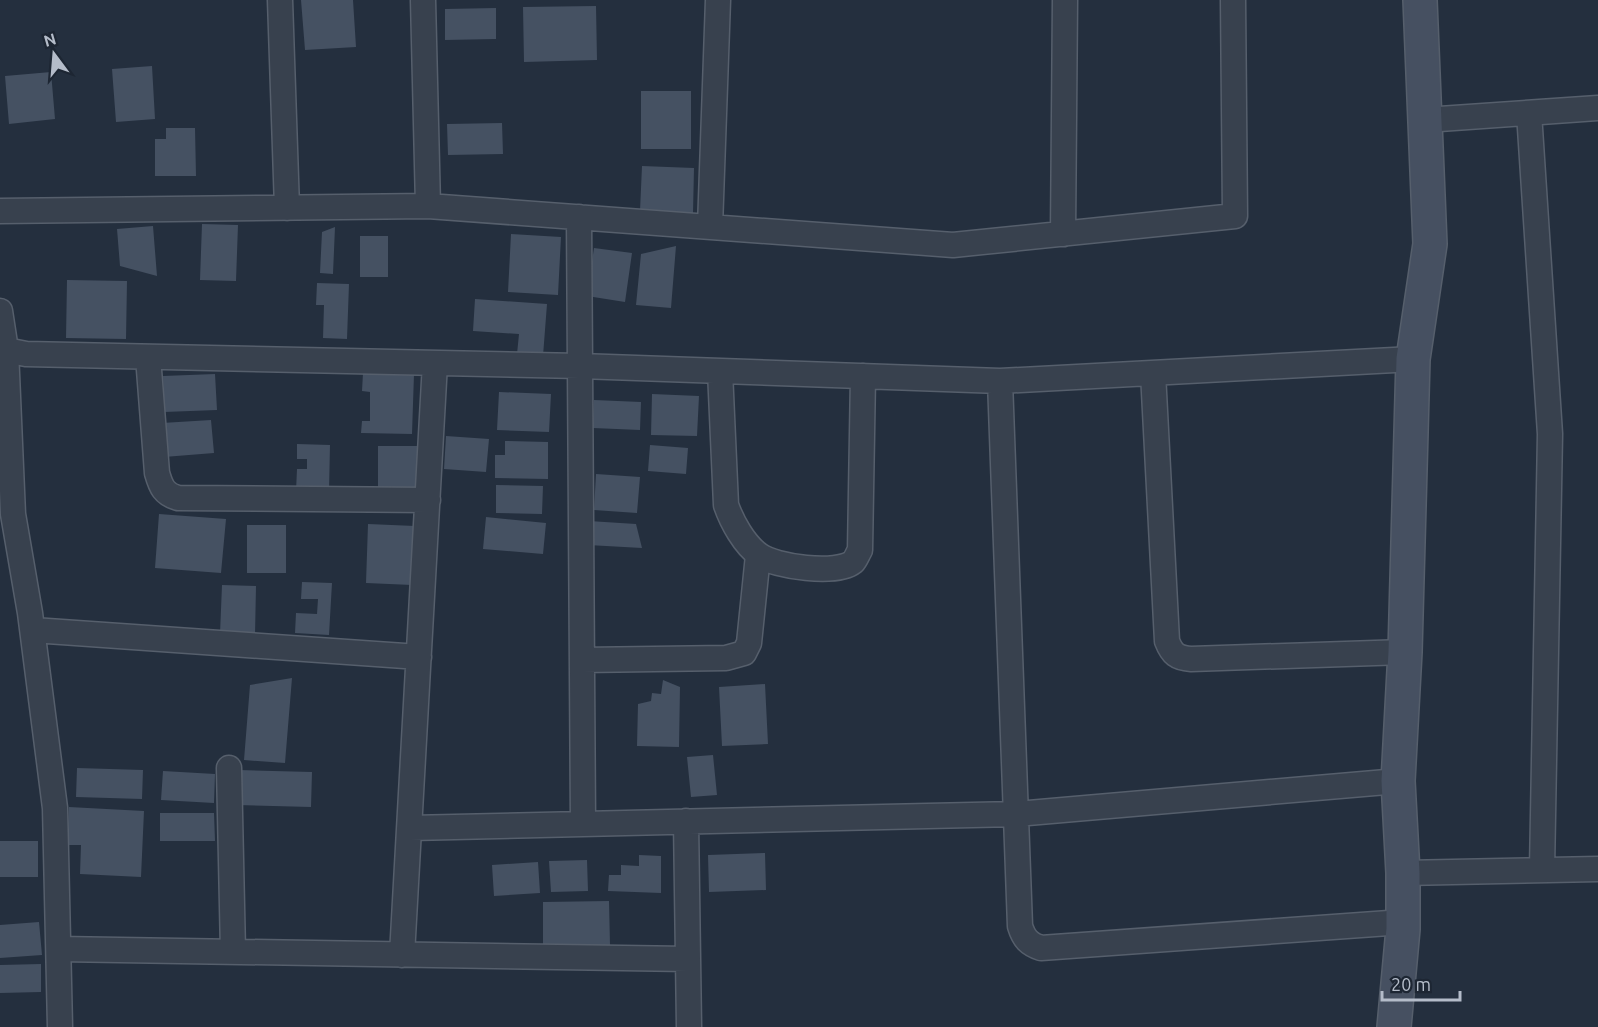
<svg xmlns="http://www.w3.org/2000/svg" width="1598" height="1027" viewBox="0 0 1598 1027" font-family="Ubuntu,sans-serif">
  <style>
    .building { fill: #455162 }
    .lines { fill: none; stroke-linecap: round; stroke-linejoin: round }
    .street-casing { stroke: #565f6c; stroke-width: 27 }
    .secondary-casing { stroke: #565f6c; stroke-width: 36 }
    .street { stroke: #38414e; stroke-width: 24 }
    .secondary { stroke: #465061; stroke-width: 33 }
  </style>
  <rect width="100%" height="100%" fill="#242f3e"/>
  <path class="building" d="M301 0H353L356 47 305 50Z
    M596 6 597 60 524 62 523 7Z
    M496 8V39L445 40V9Z
    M152 66 155 119 116 122 112 69Z
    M51 72 55 119 9 124 5 76Z
    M641 91H691V149H641Z
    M502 123 503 154 448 155 447 124Z
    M166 128H195L196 176H155V139H166Z
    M642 166 694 168 693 213 640 211Z
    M202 224 238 225 236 281 200 280Z
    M153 226 157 276 120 266 117 229Z
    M335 227 333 274 320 273 322 232Z
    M511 234 561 237 558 295 508 292Z
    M360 236H388V277H360Z
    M676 246 671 308 636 305 641 254Z
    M594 248 632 253 625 302 587 296Z
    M67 280 127 281 126 339 66 338Z
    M317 283 349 284 347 339 323 338 324 305H316Z
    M475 299 547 304 543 356 517 354 519 334 473 331Z
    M363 373 414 374 412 434 361 433 362 421H370V392L362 391Z
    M215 374 217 410 164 412 163 376Z
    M499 392 551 394 549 432 497 430Z
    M652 394 699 396 697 436 651 435Z
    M594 400 641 402 640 430 593 428Z
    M211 420 214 453 164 457 162 423Z
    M446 436 489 439 486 472 444 469Z
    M505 441 548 442V479L495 478V455H505Z
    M297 444 330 445 329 492 296 491 297 469H307V459H297Z
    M650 445 688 448 686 474 648 471Z
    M378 446H419V487H378Z
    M596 474 640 477 637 513 594 510Z
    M496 485 543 486 542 514 496 513Z
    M159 514 226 519 221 573 155 568Z
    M486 517 546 523 543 554 483 549Z
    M589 521 636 524 642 548 588 545Z
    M368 524 415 526 412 585 366 583Z
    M247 525H286V573H247Z
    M302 582 332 583 329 635 295 633 296 613 317 614 318 599H301Z
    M222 585 256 586 255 635 220 634Z
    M292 678 285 763 244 760 250 685Z
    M663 680 680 687 679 747 637 746 638 704 651 701 652 693 661 694Z
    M765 684 768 744 722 746 719 687Z
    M713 755 717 795 691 797 687 757Z
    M77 768 143 770 142 799 76 797Z
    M238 770 312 772 311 807 237 805Z
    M163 771 215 774 214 803 161 800Z
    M69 807 144 811 141 877 80 874 81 845H68Z
    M160 813H214L215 841H160Z
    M0 841H38V877H0Z
    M765 853 766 890 709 892 708 855Z
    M639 855 661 856V893L608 891 609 875H621V865L639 866Z
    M587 860 588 891 551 892 549 861Z
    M538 862 540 893 494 896 492 865Z
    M609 901 610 945H543V902Z
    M39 922 42 955 0 958V925Z
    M41 964V992L0 993V965Z"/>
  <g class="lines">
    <defs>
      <path id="street" d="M280 0 287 208
        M423 0 428 206
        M1529 113 1550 434 1542 870
        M1425 120 1598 108
        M0 211 428 206 953 245 1235 216 1233 0
        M579 217 583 824
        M710 227 718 0
        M1063 234 1065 0
        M0 311 6 350 13 514 30 613 55 808 60 1027
        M0 347 6 350 26 354 580 366 1000 381 1413 359
        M148 357 157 473C161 487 164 494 178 498L428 500
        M720 371 726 505C732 522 744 544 759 555 775 567 837 575 853 562 856 559 858 553 860 550L863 376
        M1153 373 1167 641C1172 654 1177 658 1191 659L1405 652
        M1000 381 1020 926C1024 939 1029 944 1041 948L1403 922
        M33 630 419 657
        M582 660 726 658 744 653 749 643 758 555
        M229 768 233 952
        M686 821 689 1027
        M410 828 1016 814 1398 781
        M1403 873 1598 869
        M59 949 688 959
        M402 955 435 363"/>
      <path id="secondary" d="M1394 1027 1403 929V873L1398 781 1405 652 1413 359 1430 244 1420 0"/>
    </defs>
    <use href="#street" class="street-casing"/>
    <use href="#secondary" class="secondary-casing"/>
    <use href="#street" class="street"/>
    <use href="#secondary" class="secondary"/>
  </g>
  <g transform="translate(54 54) rotate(344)" stroke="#1d2633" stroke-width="4.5" paint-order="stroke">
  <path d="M0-4.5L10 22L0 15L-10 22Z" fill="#b4bcc9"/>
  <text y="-9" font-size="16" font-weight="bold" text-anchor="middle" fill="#b4bcc9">N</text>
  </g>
  <path d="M1382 991v9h78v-9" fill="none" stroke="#b4bcc9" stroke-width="3"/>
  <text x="1391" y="991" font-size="18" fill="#b4bcc9" stroke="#1d2633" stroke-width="4.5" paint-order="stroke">20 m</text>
</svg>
